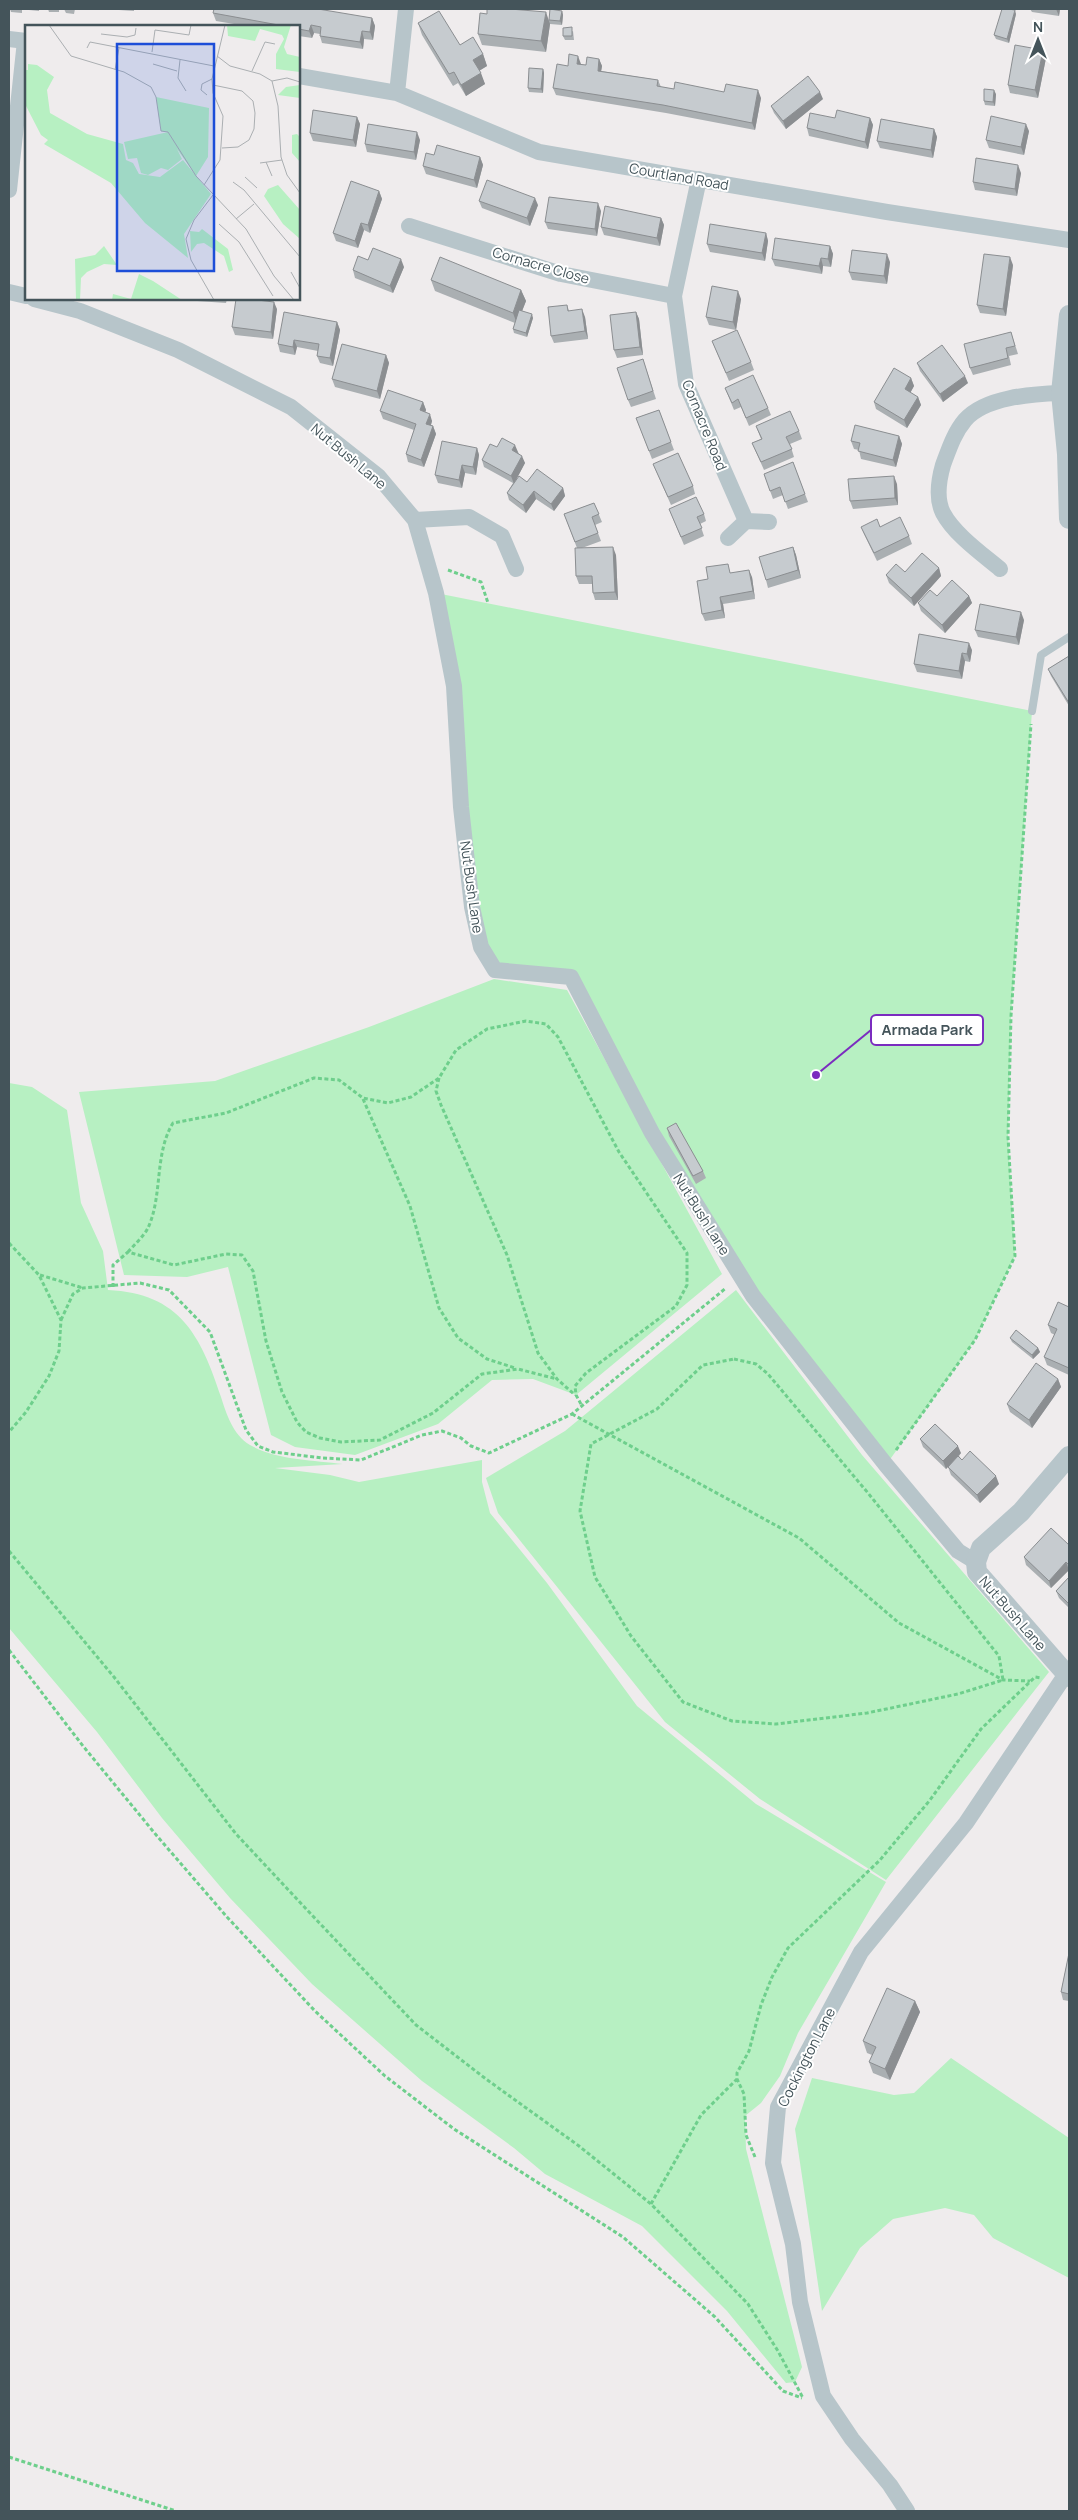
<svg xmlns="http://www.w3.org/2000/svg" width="1078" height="2520" viewBox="0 0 1078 2520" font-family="Manrope,sans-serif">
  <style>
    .green { fill: #b7f0c2 }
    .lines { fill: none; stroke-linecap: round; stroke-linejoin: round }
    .path { stroke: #6ecf8c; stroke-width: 3; stroke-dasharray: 4 2.5; stroke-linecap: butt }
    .service { stroke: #b7c5ca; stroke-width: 8 }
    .minor { stroke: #b7c5ca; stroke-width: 16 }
    .tertiary { stroke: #b7c5ca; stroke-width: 20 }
    .wall { fill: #aaafb2 }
    .shaded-wall { fill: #8b8e91 }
    .building { fill: #c6cbcf; stroke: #8b8e91 }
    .labels { text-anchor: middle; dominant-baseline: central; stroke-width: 4; stroke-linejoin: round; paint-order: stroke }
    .street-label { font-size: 14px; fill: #44545a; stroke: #fff }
    .inset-road { fill: none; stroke: #abafb2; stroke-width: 1 }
    .view { fill: #1d4ed8; fill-opacity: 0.15; stroke: #1d4ed8; stroke-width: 2.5 }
    .inset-edge { fill: none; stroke: #44545a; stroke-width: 2.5 }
    .leader { fill: none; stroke: #7b2cbf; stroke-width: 2 }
    .callout-dot { fill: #7b2cbf; stroke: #fff; stroke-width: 2 }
    .callout { fill: #fff; stroke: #7b2cbf; stroke-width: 2 }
    .callout-label { font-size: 15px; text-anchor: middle; font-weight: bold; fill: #44545a }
  </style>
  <rect width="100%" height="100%" fill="#efeced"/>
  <path class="green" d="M436 593 1032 711 1011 1016 1008 1137 1015 1256 975 1340 886 1465 753 1296 571 977 495 970 481 947Z
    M494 979 567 990 722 1274 576 1395 533 1379 492 1380 438 1424 355 1455 295 1447 271 1435 228 1267 187 1277 124 1275 79 1092 215 1081 369 1027Z
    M9 1083 32 1087 67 1110 81 1203 103 1251 108 1290C180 1293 201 1336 221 1397 226 1413 233 1435 250 1445 276 1460 313 1460 343 1464L275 1468 330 1475 359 1482 482 1460V1482L490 1513 547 1583 637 1706 756 1804 886 1882 798 2033 780 2076 761 2103 745 2116 746 2149 802 2367 795 2382 786 2383 727 2311 642 2226 545 2174 514 2148 422 2081 312 1984 230 1898 162 1818 97 1732 9 1628Z
    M736 1290 862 1455 1049 1672 886 1880 760 1799 665 1722 498 1513 486 1478 565 1431Z
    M951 2058 1069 2138V2278L993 2238 974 2215 945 2208 893 2219 860 2248 822 2311 795 2129 812 2078 894 2095 914 2093Z"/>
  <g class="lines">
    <path class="path" d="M448 570 481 582 488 603
      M439 1078 436 1091 441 1105 507 1255 538 1353 557 1379 575 1395
      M363 1099 410 1206 439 1308 458 1338 487 1359 515 1368
      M9 1243 39 1275 61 1320 59 1351 49 1376 26 1412 9 1432
      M128 1252C134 1245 144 1236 148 1228 163 1195 154 1154 173 1123L226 1113 314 1078 339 1080 363 1098 388 1103 411 1097 439 1078 456 1050 487 1029 526 1021 546 1024 558 1037 619 1152 687 1253V1285L676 1306 586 1373 575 1386 576 1395 582 1406
      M40 1275 83 1288
      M113 1287V1265L128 1252 174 1265 226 1254 242 1255 253 1271 266 1341 282 1392 297 1422 306 1432 320 1438 341 1442 380 1440 433 1413 482 1374 518 1369 557 1379
      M61 1320 73 1294 83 1288 140 1283 169 1290 210 1332 246 1430 258 1446 273 1452 323 1458 361 1460 422 1435 442 1431 461 1438 471 1446 489 1453 572 1414 726 1288
      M734 1359 756 1364 768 1374 868 1493 999 1656 1003 1680 958 1694 867 1713 776 1724 732 1721 683 1702 631 1636 595 1577 580 1511 591 1444 657 1409 703 1365Z
      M572 1414 799 1538 899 1623 1003 1680 1030 1681
      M896 1450 975 1340 1015 1256 1008 1137 1011 1016 1031 724
      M9 1551 114 1677 236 1834 310 1913 416 2025 486 2079 579 2146 651 2204 748 2304 778 2351 803 2398
      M9 1650 83 1746 157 1836 227 1917 315 2011 385 2076 454 2129 623 2237 715 2317 783 2391 802 2398
      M755 2157 746 2135 744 2094 737 2079V2073L749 2051 761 2005 772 1977 788 1948 880 1860 930 1800 981 1729 1035 1677 1042 1678
      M651 2204 701 2115 737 2079
      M9 2457 176 2511"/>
    <path class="service" d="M1032 711 1041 655 1069 637"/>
    <path class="minor" d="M9 39 26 41
      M299 76 397 93 539 152 887 212 1069 240
      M397 93 406 9
      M699 179 674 296 686 384 746 521 769 522
      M9 190 25 41
      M409 226 561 274 674 296
      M9 292 26 296
      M34 299 80 311 178 350 291 407 378 476 415 520 436 593 454 686 461 807 472 907 481 947 495 970 571 977 652 1133 753 1296 886 1465 958 1551 976 1562
      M415 520 469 517 502 536 516 569
      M728 538 746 521
      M1000 569C982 554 954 534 943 513 936 499 939 479 943 465 949 449 954 433 965 420 985 397 1032 394 1061 393
      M907 2511 890 2485 852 2439 823 2396 800 2302 793 2244 773 2163 778 2107 861 1952 966 1823 1066 1674"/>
    <path class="tertiary" d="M1069 315 1061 393 1067 454 1069 519
      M1069 1456 1021 1512 981 1548 976 1562 977 1572 1069 1677"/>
  </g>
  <path class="wall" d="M10 9H22V13L11 12Z
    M28 9H39V11L29 10Z
    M48 9H59V12H49Z
    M64 9H75L74 14 66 13Z
    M104 9H134V11Z
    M1030 9H1060L1059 16 1032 12Z
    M562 11 563 15 562 25 550 24 546 52 482 45 478 34 549 20Z
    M213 13 372 18 375 26 373 40 364 39 363 49 322 43 320 36V34L314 33 312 38 299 36V26H246L216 21Z
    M1016 14 1009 43 996 39 994 35Z
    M418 23 460 45 483 54 487 66 479 71 485 84 466 96 458 83 453 86 422 35Z
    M573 31 574 40H565L563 36Z
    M1046 58 1038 98 1010 93 1008 85Z
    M599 59 602 66 601 71 658 80 661 87 674 89 724 92 761 98 755 130 666 113 556 95 553 88 568 66 581 64V65H586Z
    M543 69 544 73 543 93 529 92 528 88Z
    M996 94 995 106 985 105 984 101Z
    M823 99 786 129 774 113 771 106Z
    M357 117 360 124 356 147 313 141 310 133Z
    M835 118H870L873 125 868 149 809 136 807 128Z
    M934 129 937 137 933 158 880 148 877 141Z
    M1029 131 1024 155 989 148 986 140Z
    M420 140 416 160 367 152 365 144Z
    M434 155 480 157 483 165 477 188 426 174 423 166Z
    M1021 173 1017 196 975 190 973 182Z
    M379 191 382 199 370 233 364 230 358 248 336 241 333 233Z
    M479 201 538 205 530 226 482 208Z
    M601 211 597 236 548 229 545 222Z
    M661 218 664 225 660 246 604 235 601 227Z
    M766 233 768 241 765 261 710 252 707 244Z
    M830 246 833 254 831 267 823 266 822 274 775 266 772 259Z
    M368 260 404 267 393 293 355 278 353 270Z
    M890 262 887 284 852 280 849 272Z
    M1013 265 1006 316 980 313 977 305Z
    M431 280 521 290 526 301 522 311 533 318 527 337 514 333 513 329 515 323 435 291Z
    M183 299H227L226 303 183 300Z
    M741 299 736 330 709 325 706 317Z
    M567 305 569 311 585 317 588 339 554 343 551 336Z
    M277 309 273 339 235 335 232 327Z
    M636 312 639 319 643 355 617 358 614 350Z
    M337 322 340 330 333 366 320 363 317 356 318 351 297 347 295 355 280 352 278 344Z
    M1011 332 1018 354 1009 356 1011 365 973 375 970 368Z
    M712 341 751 362 754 370 729 381Z
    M386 355 389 363 380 399 335 387 332 379Z
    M643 359 656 399 631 407 628 400Z
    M917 363 968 383 943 402 920 371Z
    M911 378 914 386 910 393 918 397 921 405 907 428 876 409 874 402Z
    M725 388 768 408 771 415 749 426 741 407 734 410Z
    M423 402 426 410 425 412 432 421 431 425 433 426 436 434 424 467 408 462 406 454 414 430 383 419 380 411Z
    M659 410 674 450 652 459 636 418Z
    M756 426 799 431 802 439 790 444 794 457 764 470 752 443 761 439Z
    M899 436 902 444 896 467 861 459 859 450 854 449 851 441Z
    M497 447 518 452 525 463 515 481 527 482 563 488 565 496 554 511 536 499 526 513 509 500 507 493 513 483 484 467 482 460Z
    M477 448 479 455 476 475 465 473 462 488 438 483 435 475Z
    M793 462 808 502 788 509 783 495 773 499 764 474Z
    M653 464 693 486 695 494 671 505Z
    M897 484 898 505 853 509 850 501Z
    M594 503 602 522 595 525 601 541 582 548 616 555 618 600H595L593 593 592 584H579L576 576 577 548 564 514Z
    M669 509 704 514 706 521 700 524 704 536 684 545Z
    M861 527H880L909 536 912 544 877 561 864 534Z
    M793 547 796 555 801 578 768 588 766 580Z
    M939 568 941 576 914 606 889 583 886 575 905 572Z
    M731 573 752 577 755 599 723 604 725 618 705 621 702 614 708 579Z
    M937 596H969L972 603 945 633 921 611 918 603Z
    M1024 620 1019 645 978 637 975 630Z
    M972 650 970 662 965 661 962 679 917 672 914 664Z
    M1069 656V706L1051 676 1048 669Z
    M667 1128 703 1171 706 1178 696 1184 669 1136Z
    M1069 1307V1375L1047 1365 1044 1357 1055 1335 1051 1333 1048 1325Z
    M1010 1338 1038 1348 1040 1352 1033 1359 1012 1342Z
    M1058 1379 1061 1387 1032 1428 1010 1412 1007 1404Z
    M920 1439 961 1453 959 1456 962 1460 999 1484 980 1503 951 1475 948 1467 946 1469 923 1447Z
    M1069 1545V1570L1051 1588 1026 1565 1024 1557Z
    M1069 1577V1608L1059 1598 1056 1591Z
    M1069 1953V2001L1063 2000 1061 1992Z
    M915 2001 920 2012 890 2080 873 2073 869 2062 872 2055 867 2053 863 2041Z"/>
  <path class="shaded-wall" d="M1056 9H1060L1059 16Z
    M1015 10 1016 14 1009 43 1007 39Z
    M562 11 563 15 562 25 560 21Z
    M546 12 550 24 546 52 541 41Z
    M372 18 375 26 373 40 370 32Z
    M311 25 314 33 312 38 309 31Z
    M362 31 364 39 363 49 360 42Z
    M1043 50 1046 58 1038 98 1035 90Z
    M483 54 487 66 477 72 473 60Z
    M578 56 581 64 580 72 577 64Z
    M599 59 602 66 600 78 598 71Z
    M543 69 544 73 543 93 541 89Z
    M481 73 485 84 466 96 461 85Z
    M758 90 761 98 755 130 752 123Z
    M994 90 996 94 995 106 993 102Z
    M820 92 823 99 786 129 783 121Z
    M299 111 300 115 299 128Z
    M357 117 360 124 356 147 353 140Z
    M870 118 873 125 868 149 865 142Z
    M1026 124 1029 131 1024 155 1021 147Z
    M934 129 937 137 933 158 931 150Z
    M417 132 420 140 416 160 414 152Z
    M480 157 483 165 477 188 474 180Z
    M1018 165 1021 173 1017 196 1015 189Z
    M379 191 382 199 370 233 368 225Z
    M535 198 538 205 530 226 527 218Z
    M598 203 601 211 597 236 595 229Z
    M661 218 664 225 660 246 657 238Z
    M361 223 364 230 358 248 355 241Z
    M766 233 768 241 765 261 762 253Z
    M830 246 833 254 831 267 828 259Z
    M887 254 890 262 887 284 884 276Z
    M1010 257 1013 265 1006 316 1003 309Z
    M821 258 823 266 822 274 819 266Z
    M401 259 404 267 393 293 390 286Z
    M521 290 526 301 517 324 513 313Z
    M738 291 741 299 736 330 733 322Z
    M274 302 277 309 273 339 271 332Z
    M582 309 585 317 588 339 585 331Z
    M636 312 639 319 643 355 640 347Z
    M532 314 533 318 527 337 526 333Z
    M337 322 340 330 333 366 330 358Z
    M294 340 297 347 295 355 293 347Z
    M386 355 389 363 380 399 377 391Z
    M965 376 968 383 943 402 940 394Z
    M911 378 914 386 908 397 905 389Z
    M918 397 921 405 907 428 904 420Z
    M423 402 426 410 423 418 420 410Z
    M430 414 432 421 429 431 426 424Z
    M433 426 436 434 424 467 421 460Z
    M899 436 902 444 896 467 893 460Z
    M515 445 518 452 515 457 512 450Z
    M477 448 479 455 476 475 473 467Z
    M522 456 525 463 514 484 511 476Z
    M462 465 465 473 462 488 459 480Z
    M894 476 897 484 898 505 895 498Z
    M563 488 565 496 554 511 551 504Z
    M534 491 536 499 526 513 523 505Z
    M613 547 616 555 618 600 615 592Z
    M793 547 796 555 801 578 798 570Z
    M939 568 941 576 914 606 911 598Z
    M749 570 752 577 755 599 753 591Z
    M969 596 972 603 945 633 942 625Z
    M720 597 723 604 725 618 722 610Z
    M1021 612 1024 620 1019 645 1016 637Z
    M969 643 972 650 970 662 967 654Z
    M962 653 965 661 962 679 959 671Z
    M1038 1348 1040 1352 1033 1359 1032 1355Z
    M1058 1379 1061 1387 1032 1428 1029 1420Z
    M958 1446 961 1453 946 1469 943 1461Z
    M996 1476 999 1484 980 1503 977 1495Z
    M1066 1562 1069 1570 1051 1588 1049 1581Z
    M915 2001 920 2012 890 2080 885 2069Z"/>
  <path class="building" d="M214 9H318L372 18 370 32 362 31 360 42 320 36 321 27 311 25 309 31 299 29V26H284L213 13Z
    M487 9H510L546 12 541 41 478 34 480 13 487 14Z
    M550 9 562 11 560 21 549 20Z
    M1002 9H1008L1015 10 1007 39 994 35Z
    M439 11 460 45 473 37 483 54 473 60 481 73 461 85 454 72 449 74 418 23Z
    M572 27V36H563V28Z
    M1015 45 1043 50 1035 90 1008 85Z
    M569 54 578 56 577 64 586 65 587 57 599 59 598 71 658 80 657 86 674 89 675 82 724 92 726 84 758 90 752 123 663 105 553 88 557 64 568 66Z
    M529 68 543 69 541 89 528 88Z
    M808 76 820 92 783 121 771 106Z
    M984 89 994 90 993 102 984 101Z
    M313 110 357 117 353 140 310 133Z
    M837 110 870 118 865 142 807 128 810 113 835 118Z
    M991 116 1026 124 1021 147 986 140Z
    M881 119 934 129 931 150 877 141Z
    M368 124 417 132 414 152 365 144Z
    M437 145 480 157 474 180 423 166 426 153 434 155Z
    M976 158 1018 165 1015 189 973 182Z
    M487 180 535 198 527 218 479 201Z
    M351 181 379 191 368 225 361 223 355 241 333 233Z
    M549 197 598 203 595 229 545 222Z
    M605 206 661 218 657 238 601 227Z
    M710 224 766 233 762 253 707 244Z
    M775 238 830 246 828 259 821 258 819 266 772 259Z
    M373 248 401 259 390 286 353 270 358 256 368 260Z
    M852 250 887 254 884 276 849 272Z
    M984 254 1010 257 1003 309 977 305Z
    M440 257 521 290 513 313 431 280Z
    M712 286 738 291 733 322 706 317Z
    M236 299H249L274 302 271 332 232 327Z
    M567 305 568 311 582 309 585 331 551 336 548 307Z
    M519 310 532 314 526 333 513 329Z
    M284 312 337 322 330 358 317 356 319 344 294 340 293 347 278 344Z
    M636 312 640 347 614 350 610 315Z
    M737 330 751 362 726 373 712 341Z
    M1011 332 1015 346 1006 348 1008 358 970 368 964 344Z
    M342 344 386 355 377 391 332 379Z
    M942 345 965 376 940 394 917 363Z
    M643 359 653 391 628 400 617 368Z
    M894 368 911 378 905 389 918 397 904 420 874 402Z
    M753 375 768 408 746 418 738 399 732 403 725 388Z
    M388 390 423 402 420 410 430 414 426 424 433 426 421 460 406 454 416 424 380 411Z
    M659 410 671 442 649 451 636 418Z
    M790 411 799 431 786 437 792 449 761 462 752 443 762 439 756 426Z
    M855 425 899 436 893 460 858 451 860 443 851 441Z
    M502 438 515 445 512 450 522 456 511 476 482 460 490 444 497 447Z
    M442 441 477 448 473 467 462 465 459 480 435 475Z
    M678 453 693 486 668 497 653 464Z
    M793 462 805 494 785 502 780 487 770 491 764 474Z
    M537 469 563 488 551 504 534 491 523 505 507 493 519 476 527 482Z
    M894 476 895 498 850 501 848 479Z
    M696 497 704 514 697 517 702 528 681 537 669 509Z
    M594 503 599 514 592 517 598 533 575 542 564 514Z
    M900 517 909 536 874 553 861 527 877 519 880 527Z
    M613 547 615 592 593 593 592 576H576L575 548Z
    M793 547 798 570 766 580 759 557Z
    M922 553 939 568 911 598 886 575 896 564 905 572Z
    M728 564 730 573 749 570 753 591 720 597 722 610 702 614 697 581 708 579 706 567Z
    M952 580 969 596 942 625 918 603 930 590 937 596Z
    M980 604 1021 612 1016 637 975 630Z
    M919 634 969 643 967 654 962 653 959 671 914 664Z
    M1069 656V703L1048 669Z
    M676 1123 703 1171 693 1176 667 1128Z
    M1058 1302 1069 1307V1368L1044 1357 1057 1329 1048 1325Z
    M1016 1330 1038 1348 1032 1355 1010 1338Z
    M1036 1363 1058 1379 1029 1420 1007 1404Z
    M935 1424 958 1446 943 1461 920 1439Z
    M970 1451 996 1476 977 1495 948 1467 958 1456 962 1460Z
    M1051 1528 1069 1545V1565L1066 1562 1049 1581 1024 1557Z
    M1069 1577V1602L1068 1603 1056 1591Z
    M1069 1953V1994L1061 1992Z
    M887 1988 915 2001 885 2069 869 2062 876 2047 863 2041Z"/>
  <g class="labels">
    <g class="street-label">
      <text transform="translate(679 176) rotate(10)">Courtland Road</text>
      <text transform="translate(541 265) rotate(16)">Cornacre Close</text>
      <text transform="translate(705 425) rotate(68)">Cornacre Road</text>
      <text transform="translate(349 456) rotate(40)">Nut Bush Lane</text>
      <text transform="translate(472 887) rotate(82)">Nut Bush Lane</text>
      <text transform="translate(702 1214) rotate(58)">Nut Bush Lane</text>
      <text transform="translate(1013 1613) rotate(49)">Nut Bush Lane</text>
      <text transform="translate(806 2057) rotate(-63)">Cockington Lane</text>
    </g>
  </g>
  <g transform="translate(25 25)">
    <rect width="275" height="275" fill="#efeced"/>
    <path d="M202 0H266L259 22 262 29 275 32V47L251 44V29L259 14 257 10 235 4 230 16 203 11ZM3 39 12 40 29 52 22 65 25 88 62 109 98 119 101 135 108 138 114 149 135 152 158 135 186 169 159 209 163 233 120 198 86 158 19 119 23 115 16 110 0 79V45H3ZM275 60V73L253 70 261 62ZM131 72 184 83 183 132 171 151 152 124 157 134 143 145 136 143 123 150 116 148 112 133 103 134 99 117 143 107 136 106ZM272 109 275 112V137L267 128V110ZM253 160 275 185V214L258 199 239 171 243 164ZM177 204 203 224 208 245 204 247 199 231 179 218 172 219 166 227 165 206 174 207ZM79 221 92 240 79 239 62 247 56 253 55 275H51L50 234 70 230ZM114 249 128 256 157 275H87L88 269 106 274Z" fill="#b7f0c2"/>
    <path class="inset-road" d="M24 0 46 31 99 47 126 62 131 72 136 106 143 107 171 151 221 204 249 251 269 275M76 9 102 12 110 10 111 3M62 23 65 17 189 41M127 27 130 5 164 10 166 0M192 31 205 41 235 49 247 56 262 53 275 57M155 35 153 53 161 66M128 39 152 46M90 45 94 23M227 46 240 17 250 19M247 56 253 81 256 132 262 150 275 168M188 60 217 66 228 76 230 88 229 104 224 115 213 122 197 123M182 70 176 65 177 59 187 54M241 137 247 151M235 138 257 135M220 152 232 163M208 157 219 165 275 232M179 160 195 135 198 91 188 68 187 54 200 0M188 170 169 195 161 214 166 235 189 275M211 194 229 179M194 199 214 217 248 271M266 247 275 263"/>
    <path class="view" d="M92 19H189V246H92Z"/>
    <rect width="275" height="275" class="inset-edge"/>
  </g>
  <path class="leader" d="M816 1075L871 1030"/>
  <circle class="callout-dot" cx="816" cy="1075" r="5"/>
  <rect class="callout" x="871" y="1015" width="112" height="30" rx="5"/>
  <g class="callout-label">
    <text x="927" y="1035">Armada Park</text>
  </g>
  <rect width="1078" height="2520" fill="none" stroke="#44545a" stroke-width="20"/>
  <g transform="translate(1038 40)" stroke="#ffffff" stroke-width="4" paint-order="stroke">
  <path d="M0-4L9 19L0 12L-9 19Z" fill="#44545a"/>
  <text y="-8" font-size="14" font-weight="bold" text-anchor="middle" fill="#44545a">N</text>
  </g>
</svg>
